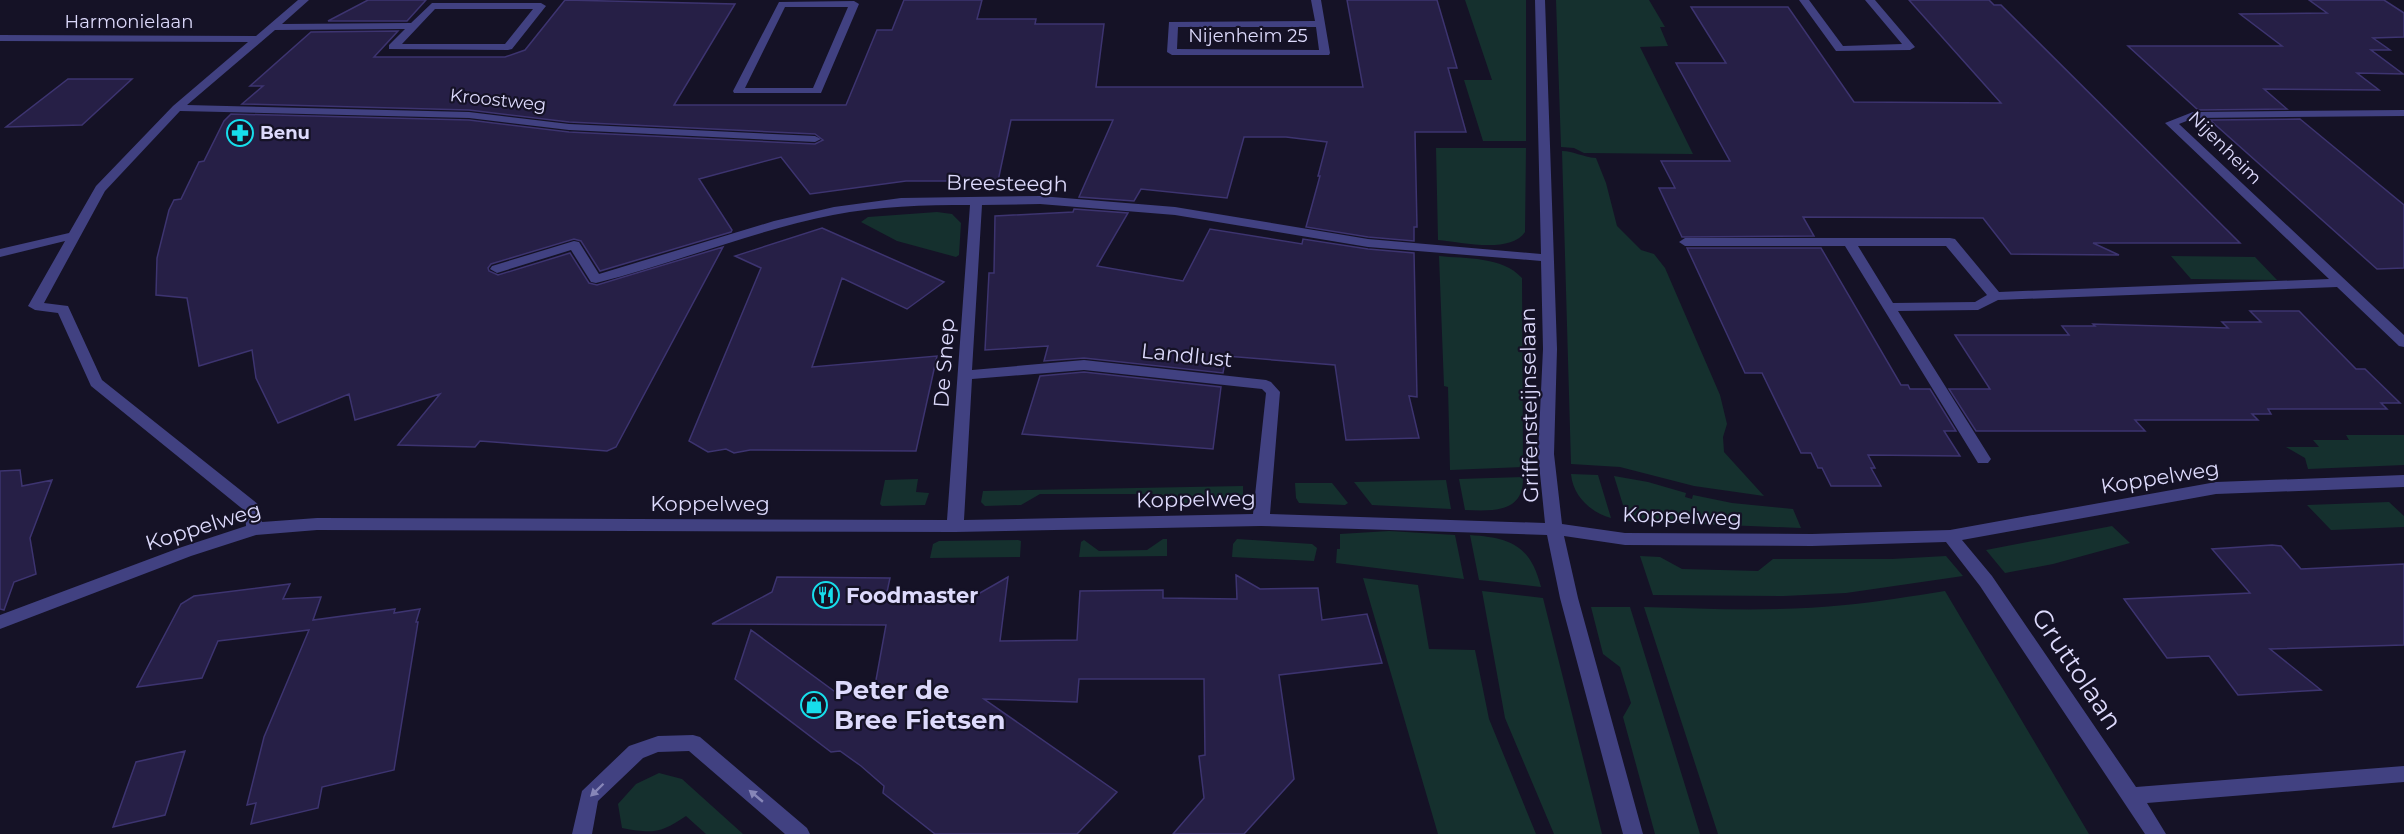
<svg xmlns="http://www.w3.org/2000/svg" width="2404" height="834" viewBox="0 0 2404 834" font-family="Montserrat,sans-serif">
  <style>
    .green { fill: #15302e }
    .building { fill: #261f46; stroke: #3d3470; stroke-width: 1.5 }
    .lines { fill: none; stroke-linecap: round; stroke-linejoin: round }
    .minor { fill: #414181; fill-rule: evenodd }
    .oneway { fill: #8786b8 }
    .labels { text-anchor: middle; dominant-baseline: central; stroke-width: 4.5; stroke-linejoin: round; paint-order: stroke }
    .far-street-label { font-size: 18px; fill: #dddafc; stroke: #151226 }
    .far-poi-label { font-size: 18px; font-weight: bold; fill: #dddafc; stroke: #151226; text-anchor: start }
    .street-label { font-size: 21px; fill: #dddafc; stroke: #151226 }
    .poi-label { font-size: 21px; font-weight: bold; fill: #dddafc; stroke: #151226; text-anchor: start }
    .near-street-label { font-size: 26px; fill: #dddafc; stroke: #151226 }
    .near-poi-label { font-size: 26px; font-weight: bold; fill: #dddafc; stroke: #151226; text-anchor: start }
  </style>
  <rect width="100%" height="100%" fill="#151226"/>
  <path class="green" d="M1465 0H1526V141H1483L1464 80H1492Z
    M1556 0H1649L1665 27H1660L1668 46 1640 47 1693 154 1584 153 1574 148 1561 147Z
    M1436 148H1526L1525 232C1511 254 1461 242 1438 240Z
    M1562 151C1574 151 1582 157 1596 158L1606 183 1617 226 1641 250 1654 254 1665 268 1720 395 1727 424 1723 437 1724 452 1764 496 1694 486 1620 467 1571 464Z
    M937 212 952 214 961 223 959 255 956 257 897 241 861 222 868 217Z
    M1439 256C1466 259 1502 256 1522 278L1523 467 1450 470 1448 387 1444 386Z
    M2171 256 2255 257 2277 280 2191 279Z
    M2346 435H2404V465L2308 469 2305 458 2286 447H2319L2313 440H2349Z
    M1571 474 1598 475 1611 518C1590 512 1573 496 1571 474Z
    M1614 476 1648 482 1686 493 1685 497 1692 499 1693 495 1732 503 1793 509 1801 528 1628 521Z
    M1523 477C1524 513 1493 511 1465 510L1459 479Z
    M918 479 916 492 929 493 925 505 882 506 880 504 885 480Z
    M1446 480 1451 509 1372 505 1354 482Z
    M1295 483H1332L1348 503 1345 505 1299 503 1296 498Z
    M1243 486V502L1241 503H1176L1161 494H1040L1021 505 985 506 981 502 983 491Z
    M2389 502 2404 516V527L2331 530 2307 505Z
    M2112 526 2130 543 2053 564 2005 573 1986 550Z
    M1389 531 1455 535 1464 579 1336 563 1337 549H1340V534Z
    M1470 535C1511 538 1530 545 1541 587L1479 580Z
    M1163 539H1167V556L1079 557 1081 542 1084 540 1099 551 1147 550Z
    M1237 539 1312 544 1317 548 1314 561 1232 557 1233 544Z
    M1018 540 1021 541 1020 557 930 558 933 544 939 541Z
    M1640 556 1660 557 1682 569 1758 571 1773 559H1892L1946 556 1963 576 1846 593 1784 596 1653 595Z
    M1363 578 1418 585 1429 649 1475 650 1489 719 1536 834H1438Z
    M1482 591 1543 598 1602 834H1554L1505 718Z
    M1945 591 2089 834H1718L1644 607C1711 609 1778 612 1845 605 1879 602 1912 596 1945 591Z
    M1591 607H1630L1700 834H1655L1623 717 1631 703 1620 667 1603 654Z
    M659 773 682 779 743 834H706L686 816C661 833 653 834 622 828L618 804 636 784Z"/>
  <path class="building" d="M368 0H426L407 21H328Z
    M565 0 735 4 674 105H846L877 30H892L904 0H982L977 19H1036L1035 24H1104L1096 87H1363L1347 0H1437L1457 68H1448L1466 132H1415L1417 227H1414V241L1368 237 1306 227 1320 176H1318L1327 142 1286 137H1244L1227 198 1141 189 1134 201 1079 197 1113 120H1011L998 181H906L810 194 781 157 699 179 732 230 731 232 600 271 581 241 574 239 491 264 488 268 489 271 498 275 570 253 589 283 597 285 723 247 616 447 607 451 480 441 475 447 398 445 440 394 355 420 349 394 278 423 256 378 252 350 199 366 187 298 156 295 157 258 169 210 174 200 181 199 199 162 204 161 224 121 231 114 469 120 569 132 815 144 823 140 815 134 569 122 469 110 242 104 263 86H250L311 32 398 31 374 57H505L525 50Z
    M1909 0H1989L1994 5H2001L2240 243H2093L2119 255 2011 254 1983 218 1803 217 1814 236 1682 237 1659 188H1675L1661 161H1730L1676 63H1726L1691 7H1788L1854 102 2001 103Z
    M2309 0H2384L2404 13V37L2373 38 2390 50H2371L2403 74 2357 73 2379 90 2264 89 2287 109 2198 110 2128 46H2282L2240 14 2327 13Z
    M68 79H132L82 125 6 127Z
    M2300 119 2404 205V268L2377 269 2210 120Z
    M1074 209 1128 213 1097 266 1183 281 1210 229 1302 244 1303 239 1368 249 1414 253 1417 397 1409 396 1419 438 1346 440 1335 365 1226 356 1223 373 1084 358 1044 361 1048 346 985 350 989 273H994L995 216 1073 212Z
    M822 228 944 282 907 309 842 278 812 367 937 356 916 451 750 450 734 453 726 449 708 452 689 441 761 268 735 256Z
    M1687 248H1821L1901 385H1908L1910 389H1930L1956 431H1944L1960 456 1868 455 1875 468H1871L1881 486H1831L1822 468H1818L1811 453H1801L1762 373H1745Z
    M2250 311H2299L2356 369H2365L2400 403H2381L2387 409H2268L2271 414H2252L2258 420H2135L2145 431H1976L1949 389H1990L1955 335H2069L2062 326H2095L2093 324 2228 328 2222 322H2261Z
    M1084 372 1221 387 1213 449 1022 434 1040 376Z
    M20 470 22 486 52 480 30 538 36 574 14 582 4 610 0 609V471Z
    M2272 545 2281 546 2301 569 2404 564V645L2270 649 2321 690 2238 695 2209 656 2167 658 2124 599 2250 593 2212 549Z
    M1236 575 1260 589 1318 588 1322 620 1367 614 1382 663 1279 675 1294 779 1244 834H1173L1204 798 1199 756 1205 755 1204 679H1079L1077 702 984 699 1117 792 1077 834H935L883 793 884 786 861 766 840 751 831 752 735 679 751 630 834 691H874L886 625 712 624 772 592 777 577 890 578 887 592H944L947 594 980 593 1008 577 1000 641 1077 640 1080 591 1163 590V598L1237 599Z
    M290 584 283 599 321 597 313 620 395 609 394 613 420 609 416 622H418L394 770 322 787 318 808 251 824 256 803 247 805 264 737 309 630 218 641 202 678 137 687 181 604 194 596Z
    M185 751 165 815 113 827 136 762Z"/>
  <g class="lines">
    <path class="minor" d="M298 0H309L282 24 411 23 432 3H541L546 6 512 49 508 50 389 49V45L405 29 275 30 187 105 469 112 569 124 815 136 821 139 815 142 569 130 469 118 180 111 105 191 44 303 68 306 102 380 259 505 262 522 317 518 947 520 970 205C924 205 878 206 833 215 752 231 676 263 596 283L591 282 571 250 497 273 490 269 492 266 574 241 579 242 599 274 774 221 834 207 901 198 1040 196 1175 207 1368 239 1541 254 1535 0H1545L1557 349 1554 454 1562 524 1625 533 1812 534 1950 530 2216 482 2404 475V487L2216 494 1962 540 1992 576 2136 787 2404 766V782L2147 803 2166 834H2145L1980 586 1946 542 1812 546 1625 545 1564 536 1578 598 1643 834H1623L1560 598 1547 535 1261 526 955 532 317 530 256 535 191 556 0 629V615L179 548 246 526 245 511 91 386 58 313 35 310 28 306 65 241 0 257V249L69 233 96 186 173 106 248 42 0 41V35L256 36ZM435 9H533L505 44H402ZM1040 204 1175 215 1368 247 1541 261 1543 349 1538 454 1545 523 1270 514 1280 392 1271 382 1266 380 1084 360 972 370 982 205ZM1084 370 1262 389 1266 393 1253 514 964 520 972 379Z
      M1311 0H1321L1330 53 1329 55H1172L1167 52 1169 22 1315 21ZM1178 27H1316L1319 50 1177 49Z
      M1799 0H1809L1843 46 1902 44 1865 0H1875L1915 47 1910 50 1836 51Z
      M854 1 859 4 821 93H734L733 91 779 2ZM785 7H848L813 88H745Z
      M2404 110V116L2194 118 2179 124 2404 335V347L2399 346 2337 287 1998 300 1978 310 1898 311 1991 459 1988 463H1978L1845 246H1685L1679 242 1685 238H1950L1955 239 1999 292 2329 279 2165 123 2193 112ZM1858 246H1946L1987 295 1975 302 1893 303Z
      M693 735 700 737 807 828 810 834H785L689 751 658 752 643 758 598 801 592 834H572L582 791 629 746 658 736Z"/>
  </g>
  <defs><path id="oneway-solid" d="M-6-.8H1V-3.2L6.5 0L1 3.2V.8H-6Z" transform="scale(1.5)"/></defs>
  <g class="oneway">
    <use href="#oneway-solid" transform="translate(597 790) rotate(136)"/>
    <use href="#oneway-solid" transform="translate(756 796) rotate(-140)"/>
  </g>
  <defs>
    <symbol id="pharmacy-ring" viewBox="-11 -11 22 22"><circle r="9.5" fill="#151226" stroke="#17ddeb" stroke-width="1.5"/><path d="M-2-6h4v4h4v4h-4v4h-4v-4h-4v-4h4Z" fill="#17ddeb"/></symbol>
    <symbol id="restaurant-ring" viewBox="-11 -11 22 22"><circle r="9.5" fill="#151226" stroke="#17ddeb" stroke-width="1.5"/><path d="M-5-6h1v4h1v-4h1v4h1v-4h1v5L-1.5 .5V6h-2V.5L-5-1ZM5-6V6H3V1.5H1.5Q1.5-4 5-6Z" fill="#17ddeb"/></symbol>
    <symbol id="shop-ring" viewBox="-11 -11 22 22"><circle r="9.5" fill="#151226" stroke="#17ddeb" stroke-width="1.5"/><path d="M-5-2.5h2.3a2.7 3.5 0 0 1 5.4 0H5L5.5 6h-11ZM-1.5-2.5h3a1.5 2.3 0 0 0-3 0Z" fill="#17ddeb"/></symbol>
  </defs>
  <g fill-rule="evenodd">
    <use href="#pharmacy-ring" x="225" y="118" width="30" height="30"/>
    <use href="#restaurant-ring" x="811" y="580" width="30" height="30"/>
    <use href="#shop-ring" x="799" y="690" width="30" height="30"/>
  </g>
  <g class="labels">
    <g class="far-street-label">
      <text x="129" y="22">Harmonielaan</text>
      <text x="1248" y="36">Nijenheim 25</text>
      <text transform="translate(498 100) rotate(6)">Kroostweg</text>
      <text transform="translate(2225 148) rotate(45)">Nijenheim</text>
    </g>
    <g class="far-poi-label">
      <text x="260" y="133">Benu</text>
    </g>
    <g class="street-label">
      <text transform="translate(1007 183) rotate(1)">Breesteegh</text>
      <text transform="translate(1187 355) rotate(6)">Landlust</text>
      <text transform="translate(944 363) rotate(-86)">De Snep</text>
      <text transform="translate(1529 405) rotate(-91)">Griffensteijnselaan</text>
      <text transform="translate(2160 477) rotate(-9)">Koppelweg</text>
      <text transform="translate(1196 499) rotate(-1)">Koppelweg</text>
      <text x="710" y="503">Koppelweg</text>
      <text transform="translate(1682 516) rotate(2)">Koppelweg</text>
      <text transform="translate(203 526) rotate(-17)">Koppelweg</text>
    </g>
    <g class="poi-label">
      <text x="846" y="595">Foodmaster</text>
    </g>
    <g class="near-street-label">
      <text transform="translate(2077 669) rotate(56)">Gruttolaan</text>
    </g>
    <g class="near-poi-label">
      <text x="834" y="690">Peter de<tspan x="834" dy="30">Bree Fietsen</tspan></text>
    </g>
  </g>
</svg>
